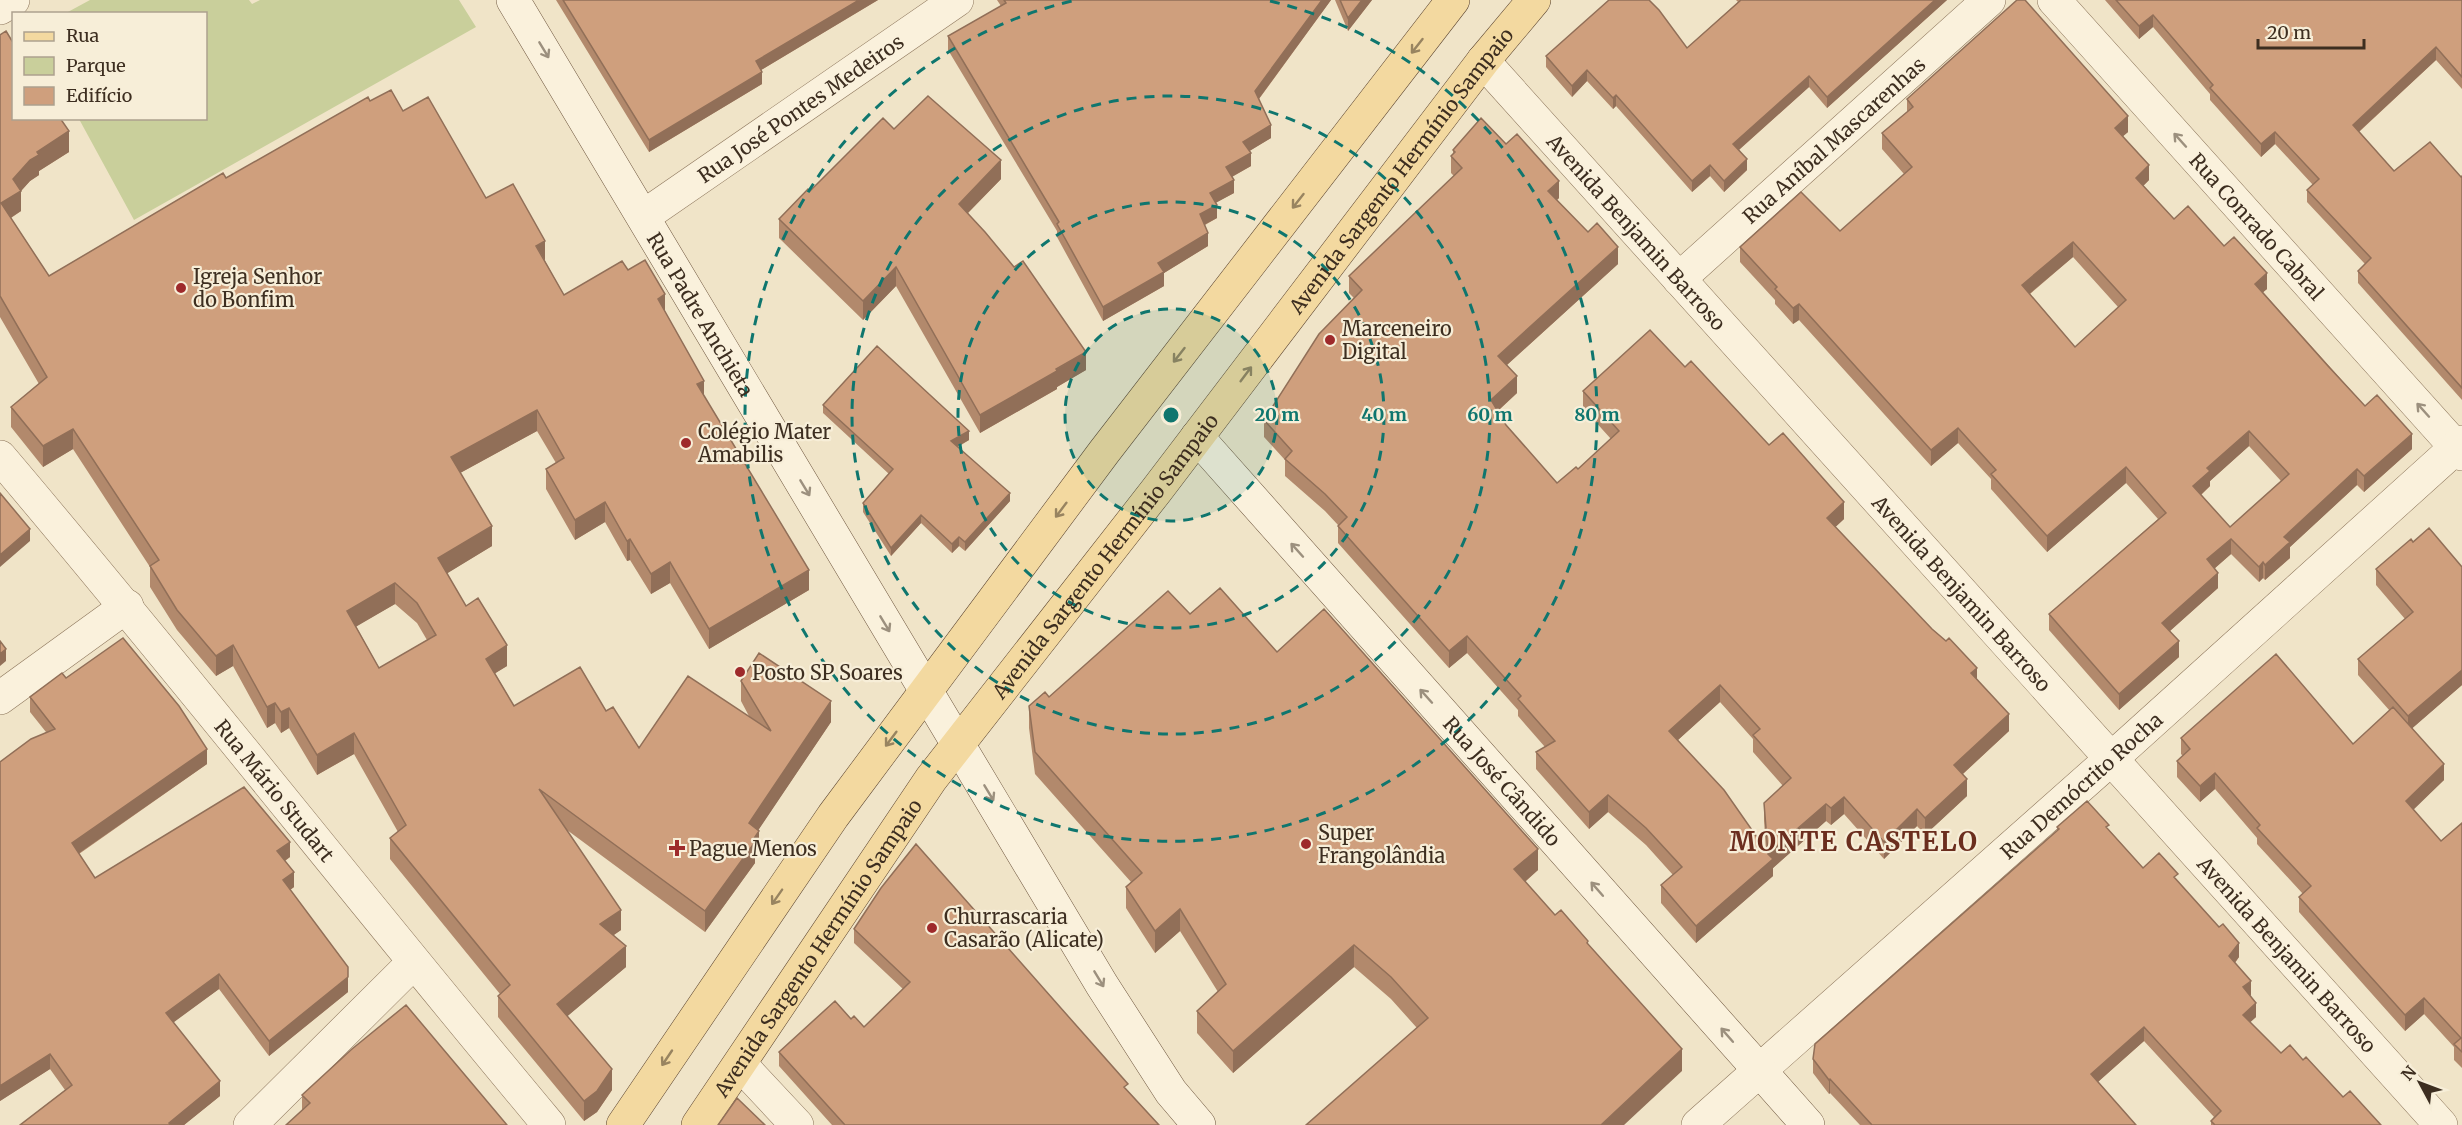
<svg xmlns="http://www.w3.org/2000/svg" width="2462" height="1125" viewBox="0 0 2462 1125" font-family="Merriweather,serif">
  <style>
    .green { fill: #c9cf9b }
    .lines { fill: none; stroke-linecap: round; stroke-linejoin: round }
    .street-casing { stroke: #8d765c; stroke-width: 34 }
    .secondary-casing { stroke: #6f573f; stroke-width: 34 }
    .primary-casing { stroke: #5b4430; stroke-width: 34 }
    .street { stroke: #faf1dc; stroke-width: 33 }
    .secondary { stroke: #faf1dc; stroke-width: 33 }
    .primary { stroke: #f3d9a0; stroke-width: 33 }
    .wall { fill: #b2896c; fill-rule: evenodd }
    .shaded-wall { fill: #916f58 }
    .building { fill: #cf9f7d; stroke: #916f58; stroke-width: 1.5; fill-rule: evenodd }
    .oneway { stroke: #988460 }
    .oneway2 { stroke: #9c907e }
    .ring { fill: none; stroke: #0f766e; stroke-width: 3; stroke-dasharray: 10 8 }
    .poi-dot { fill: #9e2a2b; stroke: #f7eed8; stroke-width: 2 }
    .labels { text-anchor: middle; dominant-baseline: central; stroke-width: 4.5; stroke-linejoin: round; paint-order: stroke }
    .street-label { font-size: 20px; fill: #3d2e20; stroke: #f7eed8 }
    .poi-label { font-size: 20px; fill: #3d2e20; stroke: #f7eed8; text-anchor: start }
    .district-label { font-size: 26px; font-weight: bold; letter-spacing: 1.5px; fill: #6b2e1e; stroke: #f7eed8 }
    .centre { fill: #0f766e; stroke: #f7eed8; stroke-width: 3 }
    .ring-label { font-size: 18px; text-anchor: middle; font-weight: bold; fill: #0f766e; stroke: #f7eed8; stroke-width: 4.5; stroke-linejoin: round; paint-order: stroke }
  </style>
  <rect width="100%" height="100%" fill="#f0e4c8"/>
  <path class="green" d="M90 0H249L252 4 260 0H459L476 27 134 220 79 119 206 118V14L66 13Z"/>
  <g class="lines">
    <defs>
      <g id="street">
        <path id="s1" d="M2054 0 2462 454"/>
        <path d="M0 8 13 0"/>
        <path id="s2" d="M1483 61 2441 1125"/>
        <path id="s3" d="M644 216 957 0"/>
        <path id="s4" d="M1679 279 1989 0"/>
        <path id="s5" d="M0 457C187 677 364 904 549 1125"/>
        <path d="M0 698 127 606"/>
        <path d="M740 1064 797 1125"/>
        <path d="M250 1125 413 963"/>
        <path id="s6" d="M1698 1125 2111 759 2462 442"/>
      </g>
      <g id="secondary">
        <path id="s7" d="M513 0 1102 985 1171 1092 1199 1125"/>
        <path id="s8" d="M1197 437 1808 1125"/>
      </g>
      <g id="primary">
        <path d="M623 1125 833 816 1104 452 1453 0"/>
        <path id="s9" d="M698 1125 931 779 1156 491 1483 61 1534 0"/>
      </g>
    </defs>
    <use href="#street" class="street-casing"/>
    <use href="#secondary" class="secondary-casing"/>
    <use href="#primary" class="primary-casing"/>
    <use href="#street" class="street"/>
    <use href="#secondary" class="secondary"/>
    <use href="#primary" class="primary"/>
  </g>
  <path class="wall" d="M556 0H878L761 70 762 84 649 152Z
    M997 0H1331L1259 99 1271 138 1249 151 1251 166 1232 177 1234 193 1215 203 1217 218 1205 225 1208 246 1164 273V286L1103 321 1057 237V231L948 50V36L1001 6Z
    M1335 0H1372L1348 31Z
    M1736 0H1947L1827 108 1809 87 1739 150 1747 170 1724 192 1710 176 1692 192 1616 106 1613 109 1587 81 1572 97 1546 67V56L1687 48 1738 2Z
    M2105 0H2462V89L2436 60 2359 132 2394 171 2462 176V400L2358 283V271L2365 264 2307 202V190L2313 185 2275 144 2261 157 2210 100V94L2153 27 2139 39Z
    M0 35 14 118H61L60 119 69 152 39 171V175L30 181 21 191V211L11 218 49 276 226 178 370 101 403 111 545 261 564 295 628 270 665 312 704 396 809 590 709 649 670 583 651 594 630 560 627 561 605 522 575 540 546 489V469L556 463 537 431 460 473 492 546 447 573 466 606 507 666 495 673 514 706 606 711 639 748 750 718 741 701V681L831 722 758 830 759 852 755 858V863L705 932 567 830 621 930 614 935 626 967 567 1016 612 1090 597 1112 584 1121 498 1017V996L500 994 390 859V838L398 832 354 754 317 775 289 728 281 733 275 723 267 728 233 666 216 676 177 630 150 587V567L73 449 43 467 11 427V407L39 384 0 317ZM395 604 417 623 427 640 379 668 356 626Z
    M1907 99 2128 132 2123 136 2149 180 2143 186 2174 219 2224 246 2267 289 2263 292 2365 406 2412 449 2364 492 2357 485 2290 547V558L2265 580 2263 578 2259 582 2231 554 2214 569 2218 588 2170 631 2179 657 2119 710 2049 630V614L2158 519 2126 483 2047 552 1991 489V479L1958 443 1931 466 1799 320 1793 324 1775 304V300L1740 262V247L1840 231 1904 174 1882 149V133L1907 112ZM2073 257 2118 307 2075 347 2030 294ZM2249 446 2281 481 2230 527 2201 495 2210 486V481Z
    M894 129 1001 179 968 213 1086 370 1057 387V389L980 433 896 286 863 320 779 238V219L810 191Z
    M1506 144 1559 198 1557 200 1618 264 1507 365 1517 393 1498 411 1506 425 1557 483 1578 469 1611 439 1583 408V391L1685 367 1769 445 1844 519 1835 527 1977 679 2009 731 1963 774 1967 796 1925 835 1917 826 1884 859 1844 814 1831 825 1826 821 1773 868V876L1696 943 1661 903V885L1673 875 1646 845 1608 812 1589 829 1536 769V752L1545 747 1518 716V710L1467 653 1449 668 1338 543V525L1325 511 1285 476V460L1264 437V420L1354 298 1349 293V276L1454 176 1451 173V156L1453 155V150ZM1720 702 1753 739V752L1783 786 1764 803V820L1766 851 1678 740Z
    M823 405 969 440 958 447 1010 501 965 551 959 546 952 553 921 523 891 556 863 512V503L889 474 823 413Z
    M2413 542 2462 567V685L2412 728 2444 780 2413 809 2441 841 2462 823V1068L2454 1060V1047L2424 1014 2405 1031 2299 912V897L2303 894 2257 844V838L2215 789 2200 802 2177 777V761L2183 756 2181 754V738L2353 744 2390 711 2358 675V659L2405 619 2376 585V569Z
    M1190 614 1277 652 1538 870 1525 882 1555 915 1588 945 1682 1071 1417 1028 1391 999 1354 967 1233 1073 1197 1033V1011L1218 992 1180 931 1155 953 1126 908V887L1131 882 1035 774 1029 728V706L1049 697Z
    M66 678 207 764 79 854 95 878 290 857 285 861 294 887 290 890 348 982V992L269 1056 219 989 173 1022 220 1096 184 1125H20L65 1090 50 1069 0 1101V762L46 732 30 712V697Z
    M2057 827 2109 830 2143 868 2178 882 2239 957 2235 963 2251 995 2250 996 2256 1017 2250 1022 2281 1053 2303 1060 2343 1097 2381 1125H2211V1121L2214 1117 2144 1041 2098 1082 2136 1125H1860L1830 1093 1829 1094 1813 1073V1059L2057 831Z
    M854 929 1128 1091 1159 1125H832L779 1066V1052L851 1019 864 1027 903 989 854 943Z
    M302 1095 507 1125 302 1110Z"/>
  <path class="shaded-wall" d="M859 0H878L756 73V61Z
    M1322 0H1331L1255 104V91Z
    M1362 0H1372L1348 31V18Z
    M1935 0H1947L1827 108V97Z
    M2153 15V27L2139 39V26Z
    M2436 47V60L2353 137V125Z
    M1587 70V81L1572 97V86Z
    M762 72V84L649 152V140Z
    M1809 76V87L1733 155V144Z
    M1616 95V106L1613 109V98Z
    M2128 116V132L2115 143V128Z
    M1271 125V138L1243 155V142Z
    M69 131V152L39 171V175L30 181 21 191V211L1 224V203L13 179 37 152Z
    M2275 132V144L2261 157V144Z
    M1251 153V166L1226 180V167Z
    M1747 159V170L1724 192V181Z
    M1001 160V179L959 222V204Z
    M1710 165V176L1692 192V181Z
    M2149 165V180L2136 193V178Z
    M1234 180V193L1210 206V193Z
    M1559 181V198L1548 208V191Z
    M1217 205V218L1200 227V214Z
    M1208 233V246L1164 273V286L1103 321V307L1158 263Z
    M545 241V261L536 246Z
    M2073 242V257L2022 300V285Z
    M1618 247V264L1498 373V356Z
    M896 267V286L863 320V301Z
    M2267 273V289L2255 299V284Z
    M665 294V315L658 299Z
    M1799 304V320L1793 324V308Z
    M1086 352V370L1057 387V389L980 433V415Z
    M1517 376V393L1491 417V400Z
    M704 381V401L697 384Z
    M537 410V431L451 478V457Z
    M1958 428V443L1931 466V450Z
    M73 429V449L43 467V446Z
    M969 431V440L951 450V441Z
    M2249 431V446L2210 481V486L2193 502V486L2207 468Z
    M2412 434V449L2364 492V476Z
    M2126 467V483L2047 552V536Z
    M2357 469V485L2290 547V558L2265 580V565L2284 537Z
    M1010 493V501L965 551V542Z
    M605 502V522L575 540V520Z
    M1844 502V519L1827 535V518Z
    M921 515V523L891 556V548Z
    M492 526V546L438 579V558Z
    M30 529V541L0 567V555Z
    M959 537V546L952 553V544Z
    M630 539V560L627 561V541Z
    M2231 539V554L2207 575V559Z
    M670 562V583L651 594V574Z
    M2263 562V578L2259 582V567Z
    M809 570V590L709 649V629Z
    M2218 573V588L2162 638V623Z
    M395 583V604L347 632V611Z
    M1467 636V653L1449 668V651Z
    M2179 641V657L2119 710V694Z
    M233 645V666L216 676V656Z
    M507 645V666L486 679V659Z
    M6 649V661L0 666V654Z
    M1977 668V685L1971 673Z
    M2462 670V685L2408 732V716Z
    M1720 685V702L1669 748V731Z
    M831 701V722L749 844V823Z
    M275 703V723L267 728V707Z
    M289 708V728L281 733V712Z
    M2009 714V731L1954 782V765Z
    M354 733V754L317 775V755Z
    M207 749V764L72 858V843Z
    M2444 764V780L2406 817V801Z
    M2215 773V789L2200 802V786Z
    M1967 779V796L1925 835V818Z
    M1608 795V812L1589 829V812Z
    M1844 797V814L1831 825V808Z
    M1826 804V821L1773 868V876L1696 943V926L1768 854Z
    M1917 809V826L1884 859V842Z
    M759 831V852L755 858V863L705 932V911Z
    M290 842V857L277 866V851Z
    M1538 849V870L1514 891V869Z
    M294 872V887L283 895V880Z
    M1180 909V931L1155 953V931Z
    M621 910V930L600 944V924Z
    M2239 943V957L2229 970V956Z
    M1354 945V967L1233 1073V1051Z
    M626 946V967L557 1025V1004Z
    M348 967V992L269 1056V1041Z
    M219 974V989L166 1028V1013Z
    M2251 981V995L2243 1001V987Z
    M2424 998V1014L2405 1031V1015Z
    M2256 1003V1017L2243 1029V1015Z
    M2144 1027V1041L2091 1088V1074Z
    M1682 1049V1071L1624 1125H1601Z
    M50 1054V1069L0 1101V1086Z
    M612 1069V1090L597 1112 584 1121V1101Z
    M1830 1079V1093L1829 1094V1080Z
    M220 1081V1096L184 1125H169V1123Z"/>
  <path class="building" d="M563 0H859L756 61 762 72 649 140Z
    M1004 0H1322L1255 91 1271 125 1243 142 1251 153 1226 167 1234 180 1210 193 1217 205 1200 214 1208 233 1158 263 1164 272 1103 307 1057 224 1059 222 948 36 1006 3Z
    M1340 0H1362L1348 18Z
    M1609 0H1649L1659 10 1687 48 1741 0H1935L1827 97 1809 76 1733 144 1747 159 1724 181 1710 165 1692 181 1616 95 1613 98 1587 70 1572 86 1546 56Z
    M2017 0H2025L2128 116 2115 128 2149 165 2136 178 2174 219 2188 206 2224 246 2234 237 2267 273 2255 284 2328 366 2365 406 2377 395 2412 434 2364 476 2357 469 2284 537 2290 542 2265 565 2263 562 2259 567 2231 539 2207 559 2218 573 2162 623 2179 641 2119 694 2049 614 2166 513 2126 467 2047 536 1991 474 1996 470 1958 428 1931 450 1799 304 1793 308 1775 289 1777 287 1740 247 1801 192 1840 231 1912 167 1882 133 1913 107 1907 99ZM2073 242 2126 300 2075 347 2022 285ZM2249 431 2289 474 2230 527 2193 486 2210 471 2207 468Z
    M2116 0H2462V77L2436 47 2353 125 2394 171 2430 142 2461 177 2462 176V388L2358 271 2371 258 2307 190 2319 179 2275 132 2261 144 2210 88 2213 85 2153 15 2139 26Z
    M6 31 12 41 14 40V118H60L69 131 37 152 39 155 30 160 13 179 21 191 1 203 49 276 223 173 226 178 368 97 370 101 391 90 403 111 428 97 486 198 513 184 545 241 536 246 564 295 622 261 628 270 645 260 665 294 658 299 704 381 697 384 809 570 709 629 670 562 651 574 630 539 627 541 605 502 575 520 546 469 564 458 537 410 451 457 492 526 438 558 466 606 478 598 507 645 486 659 514 706 580 667 606 711 613 707 639 748 688 676 771 731 741 681 759 653 831 701 749 823 759 831 753 840 755 842 705 911 539 789 621 910 600 924 626 946 557 1004 612 1069 597 1091 584 1101 498 996 510 985 390 838 406 825 354 733 317 755 289 708 281 712 275 703 267 707 233 645 216 656 177 610 150 566 159 560 73 429 43 446 11 407 47 377 0 296V35ZM395 583 417 603 436 635 379 668 347 611Z
    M928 96 1001 160 959 204 985 232 1014 267 1023 261 1086 352 1056 369 1057 371 980 415 896 267 863 301 779 219 808 189 810 191 883 118 894 129Z
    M1481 118 1506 144 1517 134 1559 181 1548 191 1588 232 1597 223 1618 247 1498 356 1517 376 1491 400 1506 425 1557 483 1576 467 1578 469 1619 431 1583 391 1650 330 1685 367 1691 361 1769 445 1783 433 1844 502 1827 518 1932 629 1946 641 1949 638 1977 668 1971 673 2009 714 1954 765 1967 779 1925 818 1917 809 1884 842 1844 797 1831 808 1826 804 1768 854 1773 859 1696 926 1661 885 1682 867 1646 828 1608 795 1589 812 1536 752 1555 741 1518 699 1521 696 1467 636 1449 651 1338 526 1347 517 1325 494 1285 459 1292 451 1264 420 1319 334 1362 290 1349 276 1462 168 1451 156 1455 152 1453 150ZM1720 685 1760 729 1753 735 1791 778 1764 803 1768 853 1724 790 1669 731Z
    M877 346 969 431 951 441 1010 493 965 542 959 537 952 544 921 515 891 548 863 503 893 469 823 405Z
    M0 493 30 529 0 555Z
    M2429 528 2462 567V670L2408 716 2358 659 2413 612 2376 569 2411 539 2413 542Z
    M1220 588 1277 652 1324 609 1538 849 1514 869 1555 915 1561 910 1588 941 1587 943 1682 1049 1601 1125H1306L1428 1018 1391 977 1354 945 1233 1051 1197 1011 1226 984 1180 909 1155 931 1126 887 1142 873 1035 752 1029 706 1045 692 1049 697 1168 591 1190 614Z
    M123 638 179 706 207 749 72 843 95 878 244 787 290 842 277 851 294 872 283 880 348 967V977L269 1041 219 974 166 1013 220 1081 169 1123 171 1125H20L72 1085 50 1054 0 1086V762L31 739 55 729 30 697 62 673 66 678Z
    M0 641 6 649 0 654Z
    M2276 654 2353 744 2393 707 2444 764 2406 801 2441 841 2462 823V1052L2454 1044 2461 1038 2424 998 2405 1015 2299 897 2311 886 2257 828 2260 825 2215 773 2200 786 2177 761 2190 749 2181 738Z
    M2087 801 2109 825 2106 827 2143 868 2159 853 2178 874 2174 877 2219 927 2223 924 2239 943 2229 956 2251 981 2243 987 2256 1003 2243 1015 2281 1053 2290 1045 2303 1060 2306 1057 2343 1097 2350 1091 2381 1125H2215L2211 1121 2221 1111 2144 1027 2091 1074 2136 1125H1872L1830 1079 1829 1080 1813 1059 1815 1044 2059 829 2057 827Z
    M916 844 1128 1084 1124 1087 1159 1125H845L779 1052 835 1001 851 1019 854 1016 864 1027 910 982 854 929 881 888Z
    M406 1005 507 1125H286L310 1103 302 1095 352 1049Z
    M737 1098 765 1125H718Z"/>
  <defs><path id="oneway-shaft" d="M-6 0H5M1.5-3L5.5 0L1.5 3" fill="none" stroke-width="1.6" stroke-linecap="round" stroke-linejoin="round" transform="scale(1.5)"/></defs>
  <g class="oneway">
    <use href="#oneway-shaft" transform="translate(1417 46) rotate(128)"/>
    <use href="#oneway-shaft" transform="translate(1298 201) rotate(128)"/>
    <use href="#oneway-shaft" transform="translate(1179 355) rotate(128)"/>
    <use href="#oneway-shaft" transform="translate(1246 374) rotate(-53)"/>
    <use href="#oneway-shaft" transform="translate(1061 510) rotate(127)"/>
    <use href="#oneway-shaft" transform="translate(891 739) rotate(127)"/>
    <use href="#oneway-shaft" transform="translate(777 897) rotate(125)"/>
    <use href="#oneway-shaft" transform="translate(667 1058) rotate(124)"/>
  </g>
  <g class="oneway2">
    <use href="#oneway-shaft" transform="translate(544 50) rotate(59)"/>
    <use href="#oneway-shaft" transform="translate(2180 140) rotate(-132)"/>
    <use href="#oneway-shaft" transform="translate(2423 410) rotate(-132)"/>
    <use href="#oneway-shaft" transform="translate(805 488) rotate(59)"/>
    <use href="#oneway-shaft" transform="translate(1297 550) rotate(-132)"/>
    <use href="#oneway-shaft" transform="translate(885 624) rotate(59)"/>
    <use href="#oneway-shaft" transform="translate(1426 696) rotate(-132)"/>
    <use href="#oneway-shaft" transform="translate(989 793) rotate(59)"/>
    <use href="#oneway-shaft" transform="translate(1597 889) rotate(-131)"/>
    <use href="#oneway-shaft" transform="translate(1099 979) rotate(59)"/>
    <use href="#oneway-shaft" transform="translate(1727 1035) rotate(-131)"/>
  </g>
  <circle cx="1171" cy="415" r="106" fill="#0f766e" fill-opacity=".12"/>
  <g class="ring">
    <circle cx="1171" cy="415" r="106"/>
    <circle cx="1171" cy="415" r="213"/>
    <circle cx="1171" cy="415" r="319"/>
    <path d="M1270 1A426 426 0 1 1 1072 1"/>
  </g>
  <g class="poi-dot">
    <circle cx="181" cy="288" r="6"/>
    <circle cx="1330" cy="340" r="6"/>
    <circle cx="686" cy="443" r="6"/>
    <circle cx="740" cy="672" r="6"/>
    <circle cx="1306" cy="844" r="6"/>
    <path d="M674 839h6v6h6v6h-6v6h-6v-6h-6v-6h6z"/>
    <circle cx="932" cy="928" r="6"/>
  </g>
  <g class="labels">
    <g class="street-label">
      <text stroke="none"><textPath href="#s3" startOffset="190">Rua José Pontes Medeiros</textPath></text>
      <text stroke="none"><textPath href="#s4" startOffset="208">Rua Aníbal Mascarenhas</textPath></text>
      <text stroke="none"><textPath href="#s9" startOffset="1186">Avenida Sargento Hermínio Sampaio</textPath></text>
      <text stroke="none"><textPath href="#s1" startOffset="304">Rua Conrado Cabral</textPath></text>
      <text stroke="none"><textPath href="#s2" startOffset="230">Avenida Benjamin Barroso</textPath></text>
      <text stroke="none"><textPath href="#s7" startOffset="366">Rua Padre Anchieta</textPath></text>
      <text stroke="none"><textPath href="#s9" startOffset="700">Avenida Sargento Hermínio Sampaio</textPath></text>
      <text stroke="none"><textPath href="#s2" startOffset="716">Avenida Benjamin Barroso</textPath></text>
      <text stroke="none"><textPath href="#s8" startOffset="460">Rua José Cândido</textPath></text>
      <text stroke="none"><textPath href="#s6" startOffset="512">Rua Demócrito Rocha</textPath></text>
      <text stroke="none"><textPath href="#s5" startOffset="432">Rua Mário Studart</textPath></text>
      <text stroke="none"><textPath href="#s9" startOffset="214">Avenida Sargento Hermínio Sampaio</textPath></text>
      <text stroke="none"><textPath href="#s2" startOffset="1202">Avenida Benjamin Barroso</textPath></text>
    </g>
    <g class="poi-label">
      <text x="193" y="276">Igreja Senhor<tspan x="193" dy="23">do Bonfim</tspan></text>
      <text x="1342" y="328">Marceneiro<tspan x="1342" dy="23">Digital</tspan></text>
      <text x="698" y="431">Colégio Mater<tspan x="698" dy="23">Amabilis</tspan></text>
      <text x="752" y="672">Posto SP Soares</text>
      <text x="1318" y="832">Super<tspan x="1318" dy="23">Frangolândia</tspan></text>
      <text x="689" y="848">Pague Menos</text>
      <text x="944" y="916">Churrascaria<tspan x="944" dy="23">Casarão (Alicate)</tspan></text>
    </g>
    <g class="district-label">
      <text x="1854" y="841">MONTE CASTELO</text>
    </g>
  </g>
  <circle cx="1171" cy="415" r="9" class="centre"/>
  <g class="ring-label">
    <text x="1277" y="421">20 m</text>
    <text x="1384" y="421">40 m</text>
    <text x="1490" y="421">60 m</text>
    <text x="1597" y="421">80 m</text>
  </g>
  <rect x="12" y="12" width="195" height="108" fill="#f7eed8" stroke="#ada18e" stroke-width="1.5"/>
  <rect x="24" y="32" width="30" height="9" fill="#f3d9a0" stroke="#ada18e" stroke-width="1.5"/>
  <text x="66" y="42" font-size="18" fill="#3d2e20">Rua</text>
  <rect x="24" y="57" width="30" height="18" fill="#c9cf9b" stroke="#ada18e" stroke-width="1.5"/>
  <text x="66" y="72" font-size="18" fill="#3d2e20">Parque</text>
  <rect x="24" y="87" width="30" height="18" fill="#cf9f7d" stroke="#ada18e" stroke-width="1.5"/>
  <text x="66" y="102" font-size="18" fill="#3d2e20">Edifício</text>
  <g transform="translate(2420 1083) rotate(311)" stroke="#f7eed8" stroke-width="4.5" paint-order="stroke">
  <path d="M0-4.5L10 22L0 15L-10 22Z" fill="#3d2e20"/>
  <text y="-9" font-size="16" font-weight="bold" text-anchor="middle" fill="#3d2e20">N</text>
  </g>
  <path d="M2258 39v9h106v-9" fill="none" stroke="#3d2e20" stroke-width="3"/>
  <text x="2267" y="39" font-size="18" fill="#3d2e20" stroke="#f7eed8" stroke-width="4.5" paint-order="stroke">20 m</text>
</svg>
